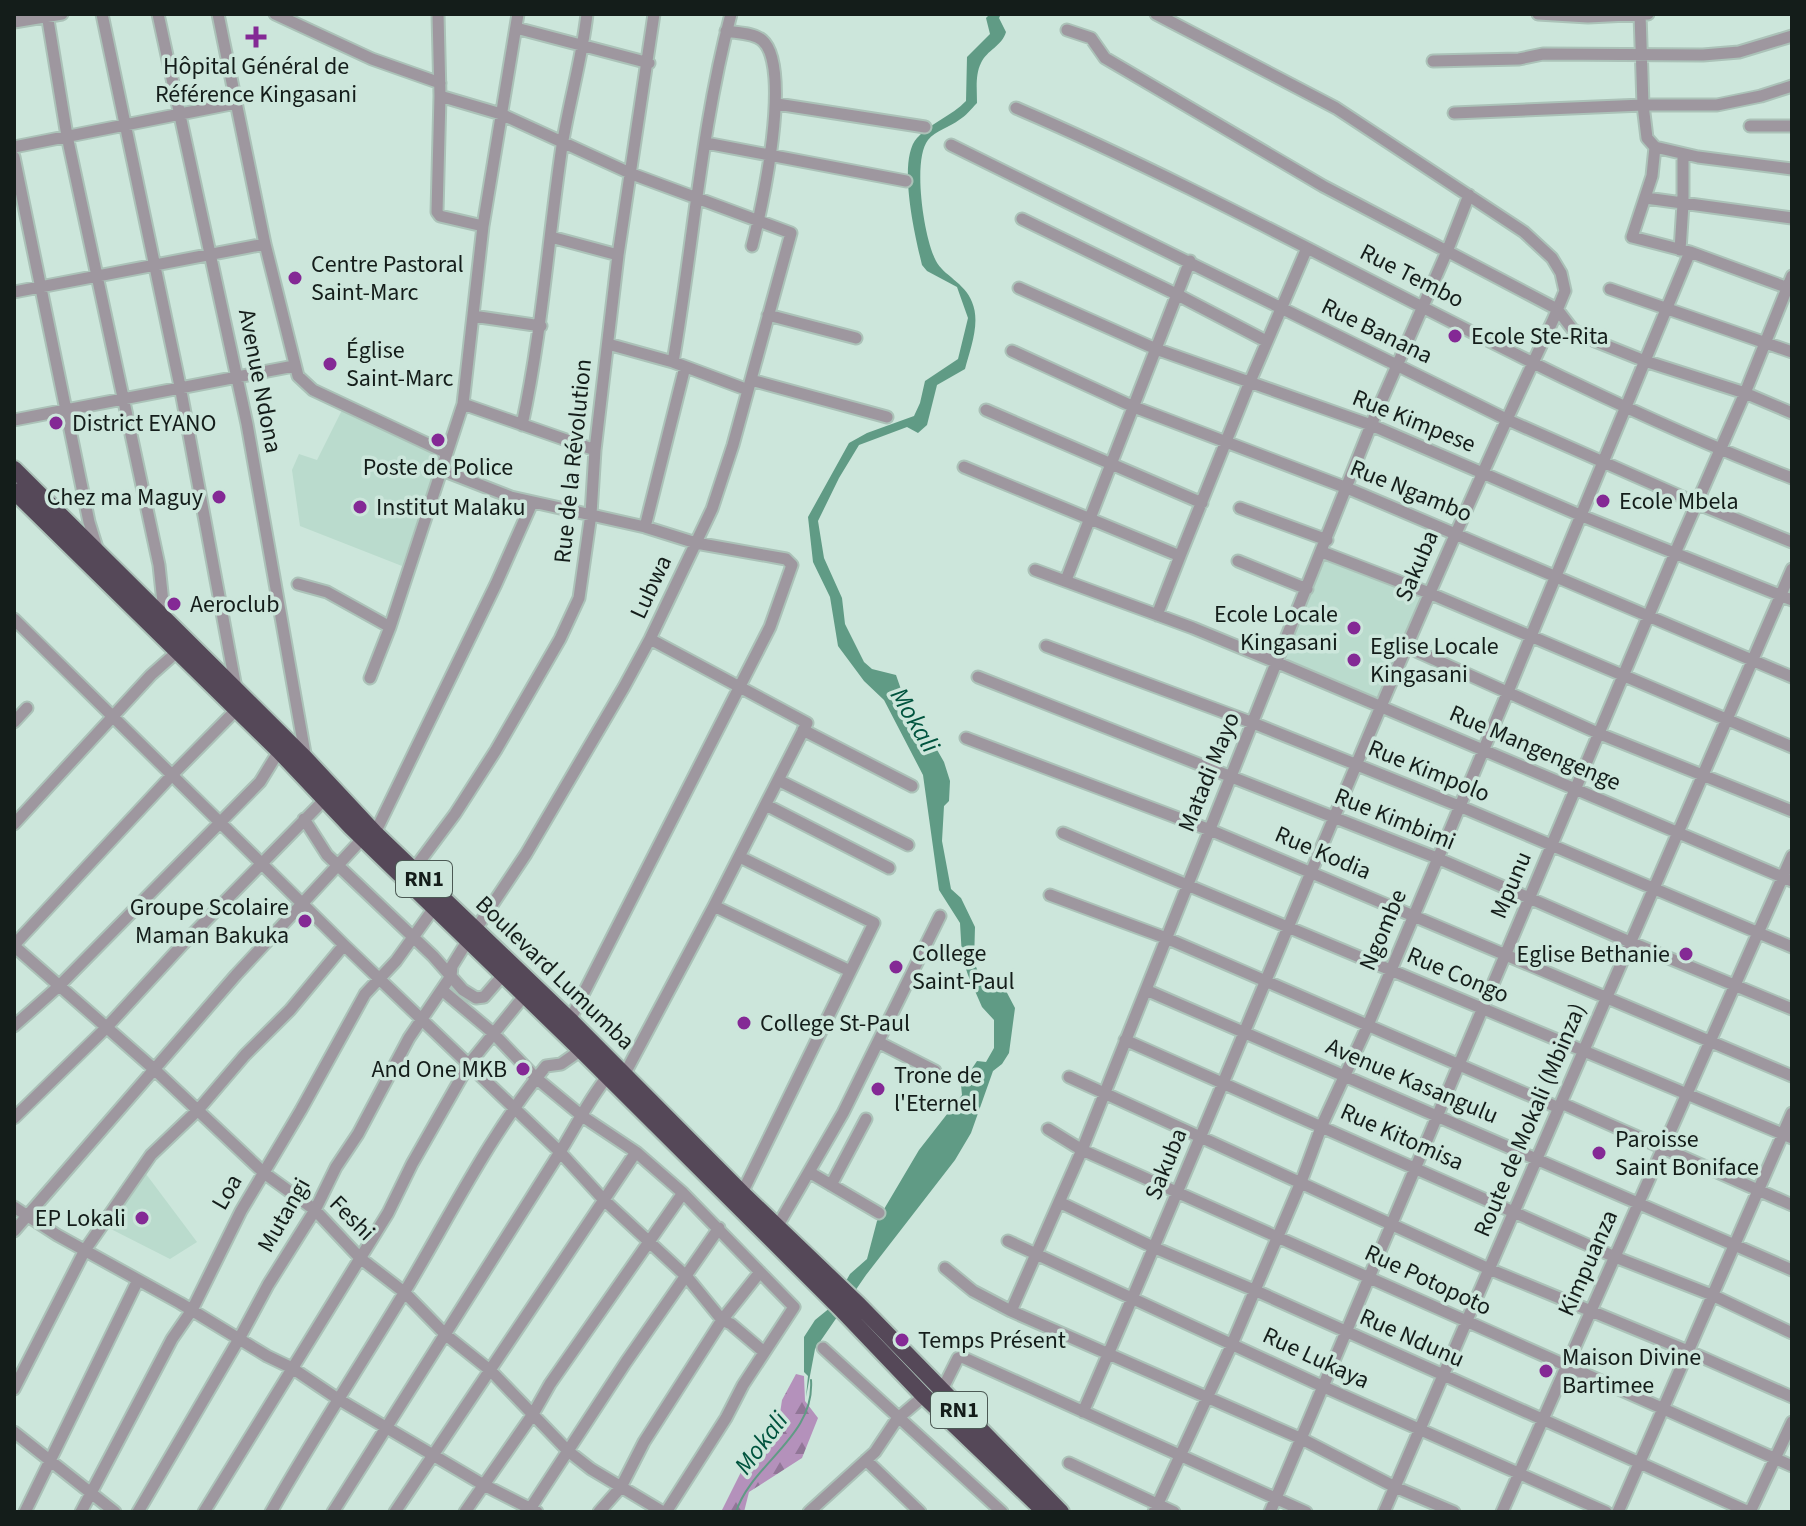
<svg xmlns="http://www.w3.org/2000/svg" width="1806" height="1526" viewBox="0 0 1806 1526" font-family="'Source Sans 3',sans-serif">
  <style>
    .built { fill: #badbcd }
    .forest { fill: url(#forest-firs) }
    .water { fill: #609b85 }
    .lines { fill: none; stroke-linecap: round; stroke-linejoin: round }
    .stream { stroke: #609b85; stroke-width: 2 }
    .minor-casing { stroke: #abc2b8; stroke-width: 15 }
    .highway-casing { stroke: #abc2b8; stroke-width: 20 }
    .minor { stroke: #9e979f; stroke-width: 11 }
    .highway { stroke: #554858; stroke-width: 16 }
    .poi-dot { fill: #842995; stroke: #cce6db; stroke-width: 3 }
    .labels { text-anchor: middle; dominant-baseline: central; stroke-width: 7; stroke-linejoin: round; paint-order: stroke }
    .shield { fill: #cce6db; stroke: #4b5954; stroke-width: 2 }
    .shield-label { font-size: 22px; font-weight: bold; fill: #141d1a }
    .poi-label { font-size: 24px; fill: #141d1a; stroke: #cce6db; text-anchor: start }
    .street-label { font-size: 24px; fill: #141d1a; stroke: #cce6db }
    .water-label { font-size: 26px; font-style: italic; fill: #00543e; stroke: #cce6db }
  </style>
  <defs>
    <pattern id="forest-firs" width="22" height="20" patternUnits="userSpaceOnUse" patternTransform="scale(2)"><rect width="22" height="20" fill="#b491bb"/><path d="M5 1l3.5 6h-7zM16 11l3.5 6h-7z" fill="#917697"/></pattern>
  </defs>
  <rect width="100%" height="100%" fill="#cce6db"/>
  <path class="built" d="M343 408 440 453 402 566 300 526 292 470 299 454 317 460Z
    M1326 555 1426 596 1380 702 1284 660Z
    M143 1170 197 1242 170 1259 101 1224Z"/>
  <path class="forest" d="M796 1374 804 1376 805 1401 818 1418 802 1458 749 1492 744 1512H721L740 1474 773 1434 779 1420 782 1400Z"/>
  <path class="water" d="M990 14H1001L999 18 1006 32C1002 46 987 50 981 63 975 75 977 90 977 103 971 109 966 116 959 120 950 127 935 131 928 140 912 160 924 239 936 261 943 275 965 283 972 302 981 323 970 349 965 369L937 385 927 425 918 433 907 427 859 445 839 478 818 521 824 558 842 598 845 624 864 662 872 669 896 675 912 721 936 748 944 762 950 781 949 801 944 806 942 841 951 889 961 898 975 927 974 962 979 974 1005 989 1015 1008 1009 1053 1002 1064 993 1071 971 1133 955 1160 866 1275 815 1349 806 1397 808 1376 804 1372V1337L815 1320 831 1307 850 1274 867 1259 877 1221 919 1150 962 1095 961 1085 977 1061 986 1062 994 1048V1020L982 1007 968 975 962 957 960 923 939 890 923 775 884 700 864 681 838 646 830 597 813 562 808 517 849 443 867 433 914 416 920 403 925 381 958 359 968 318 957 287 927 271 922 265C915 236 897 160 917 138 930 123 952 116 966 101L967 57 990 34 986 18Z"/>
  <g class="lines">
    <path class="stream" d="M736 1512C752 1463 815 1437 811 1380"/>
    <defs>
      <path id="minor" d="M47 14 67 136 159 565 165 621
        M102 14 180 386 236 688
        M158 14 247 424 306 759
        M218 14 265 244 298 376 313 390 447 453
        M275 14 372 59 440 83
        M438 14 440 96 437 212 440 216 483 226
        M1538 14 1588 17 1648 14
        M1640 14 1643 105 1647 138 1655 147 1652 176 1632 237 1690 252 1791 289
        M14 22 62 14
        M516 28 649 63
        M1067 30 1091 38 1105 58 1323 186 1557 309 1573 330 1595 341 1645 361 1745 393 1792 413
        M726 31C737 33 754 33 762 40 793 66 762 209 752 246
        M1433 61 1519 59 1543 54 1703 55 1739 52 1792 36
        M440 96 501 114 632 174 791 233 733 445 712 509 650 639 624 687 526 854 476 929
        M777 104 925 127
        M1016 108C1279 221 1524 375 1792 478
        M1454 113 1643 105H1717L1761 96 1792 86
        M1750 126H1792
        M706 143 906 181
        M951 145 1508 420 1696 503 1792 542
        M14 147 236 103
        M1655 147 1698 157 1792 169
        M14 157 89 522 97 548
        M1646 198 1792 218
        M1022 219 1176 294 1266 341
        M551 237 618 255
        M1680 250 1683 204V155
        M1019 288 1156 349 1371 425 1582 516 1792 600
        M1610 289 1792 352
        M14 292 265 244
        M768 315 856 338
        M473 316 541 326
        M608 344 673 362 748 390
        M1012 351 1134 407 1347 488 1792 677
        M673 362C693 247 701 126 731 14
        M751 380 887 417
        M463 404 595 450
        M986 410 1202 503
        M14 420 294 366
        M522 425C542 333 548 240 562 146 569 102 582 59 587 14
        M964 467 1180 556 1249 384 1307 248
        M442 470 511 497 645 527 696 543 786 559 792 565 770 627 570 1020
        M1240 508 1327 540
        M645 527 685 367
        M1322 552 1429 593 1792 747
        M1238 561 1307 589
        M1035 570 1193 628 1278 663 1792 881
        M1066 580 1190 261
        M298 584 327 592 390 627
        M1157 615 1180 556
        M14 619 344 945 560 1152 603 1199 687 1277 722 1320 731 1324 764 1352
        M1046 646 1253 723 1459 806 1792 947
        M1407 647 1600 734 1792 811
        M978 677 1437 858 1630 942 1792 1009
        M370 678 390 627 463 404 483 226 518 14
        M14 722 27 708
        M803 730 912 786
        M966 738 1210 830 1792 1076
        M778 780 908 845
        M766 805 889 868
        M304 819 327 855 433 956 463 990 476 998 484 997 503 975
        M14 824 151 675 178 651
        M375 833 496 584 532 503
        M1063 833 1792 1138
        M740 857 874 923 742 1193
        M414 869 455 814 496 750 560 639 579 598 591 514 595 450 618 255 654 14
        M1050 895 1166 938 1559 1108
        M714 906 850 971
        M14 945 173 774 237 709
        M14 946 154 1069 264 1173 315 1210 360 1258 404 1292 446 1335 491 1371 568 1451 591 1469 663 1512
        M442 990 492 1032 536 1078 582 1116 636 1152 683 1193 794 1307 743 1385 726 1418 666 1512
        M1146 990 1792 1270
        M14 1026 59 986 260 782 279 751
        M1125 1040 1615 1257 1712 1295 1792 1333
        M878 1042 935 1071
        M1069 1077 1489 1269 1688 1351 1792 1397
        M622 1079 714 906 807 723 650 639
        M1561 1103 1792 1205
        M14 1118 106 1028 183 944 326 798
        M1048 1129 1082 1150 1792 1466
        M809 1172 879 1213
        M831 1185 866 1119
        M1059 1202 1155 1248 1254 1290 1749 1512
        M14 1207 57 1235 180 1303 267 1356 292 1368 338 1399 482 1484 537 1512
        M777 1227 843 1113 940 916
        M14 1231 236 975 363 838
        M1008 1241 1324 1387 1606 1512
        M945 1268 973 1291 1011 1311 1302 1439 1395 1487 1454 1512
        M1011 1311 1082 1150 1371 425 1448 249 1469 195
        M823 1348 1002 1512
        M14 1389 85 1250 151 1155 198 1110 245 1055 290 1010 344 945
        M941 1392 958 1358 962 1357 1306 1512
        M1083 1412C1242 1049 1384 679 1553 320L1565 291 1561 273 1552 258 1524 232 1336 108 1156 14
        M14 1432 115 1512
        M866 1460 920 1512
        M1069 1463 1174 1512
        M25 1512 138 1280
        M81 1512 172 1339 192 1310 241 1211 301 1110 365 994 396 961 434 908
        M138 1512 239 1339 268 1285 315 1210 336 1167 358 1134 409 1038 451 976 452 966 468 940
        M204 1512 388 1213 412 1164 469 1064 524 996
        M271 1512C313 1438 360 1366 404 1293 450 1216 489 1136 546 1066L561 1064 581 1050
        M333 1512 560 1152C576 1126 588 1101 607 1077
        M395 1512 636 1152
        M465 1512 533 1414 550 1384 683 1193
        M528 1512 626 1362 719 1228
        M599 1512 621 1487 644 1442 722 1320 760 1272
        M809 1512 875 1452 897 1419 924 1396
        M1154 1512 1232 1344 1301 1182 1322 1125 1368 1025 1507 694 1690 252
        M1270 1512 1675 553 1745 393 1792 276
        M1384 1512 1792 569
        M1502 1512 1792 856
        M1618 1512 1792 1113
        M1750 1512 1792 1422"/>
      <path id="highway" d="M14 469 306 759 375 833 570 1020 742 1193 859 1305 1061 1512
        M14 491 279 751 351 827 581 1050 839 1307 924 1396 1045 1512"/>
    </defs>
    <use href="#minor" class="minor-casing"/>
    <use href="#highway" class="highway-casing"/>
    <use href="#minor" class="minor"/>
    <use href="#highway" class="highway"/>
  </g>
  <g class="poi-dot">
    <path d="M252 25h8v8h8v8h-8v8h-8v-8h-8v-8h8z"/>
    <circle cx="295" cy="278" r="8"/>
    <circle cx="1455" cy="336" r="8"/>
    <circle cx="330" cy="364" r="8"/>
    <circle cx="56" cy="423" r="8"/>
    <circle cx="438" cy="440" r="8"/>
    <circle cx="219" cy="497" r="8"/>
    <circle cx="1603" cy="501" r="8"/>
    <circle cx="360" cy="507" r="8"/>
    <circle cx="174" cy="604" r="8"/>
    <circle cx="1354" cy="628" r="8"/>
    <circle cx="1354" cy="660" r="8"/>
    <circle cx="305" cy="921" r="8"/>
    <circle cx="1686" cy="954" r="8"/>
    <circle cx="896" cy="967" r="8"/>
    <circle cx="744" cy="1023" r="8"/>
    <circle cx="523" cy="1069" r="8"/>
    <circle cx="878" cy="1089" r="8"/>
    <circle cx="1599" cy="1153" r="8"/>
    <circle cx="142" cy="1218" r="8"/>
    <circle cx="902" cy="1340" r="8"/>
    <circle cx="1546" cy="1371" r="8"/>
  </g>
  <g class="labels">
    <g class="shield">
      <rect x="396" y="861" width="56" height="36" rx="6"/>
      <rect x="931" y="1392" width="56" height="36" rx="6"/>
    </g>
    <g class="shield-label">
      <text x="424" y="879">RN1</text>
      <text x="959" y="1410">RN1</text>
    </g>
    <g class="poi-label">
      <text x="256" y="66" text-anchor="middle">Hôpital Général de<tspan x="256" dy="28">Référence Kingasani</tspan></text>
      <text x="311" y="264">Centre Pastoral<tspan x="311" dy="28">Saint-Marc</tspan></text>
      <text x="1471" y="336">Ecole Ste-Rita</text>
      <text x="346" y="350">Église<tspan x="346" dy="28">Saint-Marc</tspan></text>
      <text x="72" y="423">District EYANO</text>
      <text x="438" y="467" text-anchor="middle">Poste de Police</text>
      <text x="203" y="497" text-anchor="end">Chez ma Maguy</text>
      <text x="1619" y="501">Ecole Mbela</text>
      <text x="376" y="507">Institut Malaku</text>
      <text x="190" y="604">Aeroclub</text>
      <text x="1338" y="614" text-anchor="end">Ecole Locale<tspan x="1338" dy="28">Kingasani</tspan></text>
      <text x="1370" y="646">Eglise Locale<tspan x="1370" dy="28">Kingasani</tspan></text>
      <text x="289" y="907" text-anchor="end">Groupe Scolaire<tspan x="289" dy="28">Maman Bakuka</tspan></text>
      <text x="912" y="953">College<tspan x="912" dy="28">Saint-Paul</tspan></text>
      <text x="1670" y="954" text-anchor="end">Eglise Bethanie</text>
      <text x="760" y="1023">College St-Paul</text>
      <text x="507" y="1069" text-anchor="end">And One MKB</text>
      <text x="894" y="1075">Trone de<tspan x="894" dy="28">l'Eternel</tspan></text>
      <text x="1615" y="1139">Paroisse<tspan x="1615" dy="28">Saint Boniface</tspan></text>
      <text x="126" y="1218" text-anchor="end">EP Lokali</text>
      <text x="918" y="1340">Temps Présent</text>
      <text x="1562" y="1357">Maison Divine<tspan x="1562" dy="28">Bartimee</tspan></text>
    </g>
    <g class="street-label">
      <text transform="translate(1412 276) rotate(27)">Rue Tembo</text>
      <text transform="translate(1377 331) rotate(26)">Rue Banana</text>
      <text transform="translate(260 381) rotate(79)">Avenue Ndona</text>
      <text transform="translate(1414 421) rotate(22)">Rue Kimpese</text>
      <text transform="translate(573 461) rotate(-84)">Rue de la Révolution</text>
      <text transform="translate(1411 491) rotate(22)">Rue Ngambo</text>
      <text transform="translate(1417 566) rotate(-67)">Sakuba</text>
      <text transform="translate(651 587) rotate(-65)">Lubwa</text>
      <text transform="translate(1535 748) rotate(23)">Rue Mangengenge</text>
      <text transform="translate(1429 771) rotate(22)">Rue Kimpolo</text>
      <text transform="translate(1209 772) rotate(-68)">Matadi Mayo</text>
      <text transform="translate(1395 819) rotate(22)">Rue Kimbimi</text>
      <text transform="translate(1323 853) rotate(23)">Rue Kodia</text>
      <text transform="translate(1511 885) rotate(-67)">Mpunu</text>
      <text transform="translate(1383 930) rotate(-67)">Ngombe</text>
      <text transform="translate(555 973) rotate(44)">Boulevard Lumumba</text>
      <text transform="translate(1458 975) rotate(23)">Rue Congo</text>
      <text transform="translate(1412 1081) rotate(23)">Avenue Kasangulu</text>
      <text transform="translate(1530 1120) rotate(-67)">Route de Mokali (Mbinza)</text>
      <text transform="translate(1402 1137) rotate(24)">Rue Kitomisa</text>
      <text transform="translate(1166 1164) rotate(-68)">Sakuba</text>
      <text transform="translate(227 1192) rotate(-60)">Loa</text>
      <text transform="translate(284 1215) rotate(-60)">Mutangi</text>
      <text transform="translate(352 1218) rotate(45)">Feshi</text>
      <text transform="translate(1588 1263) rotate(-66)">Kimpuanza</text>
      <text transform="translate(1428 1280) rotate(25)">Rue Potopoto</text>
      <text transform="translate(1412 1338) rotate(24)">Rue Ndunu</text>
      <text transform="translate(1316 1358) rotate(25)">Rue Lukaya</text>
    </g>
    <g class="water-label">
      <text transform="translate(915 720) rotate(59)">Mokali</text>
      <text transform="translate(761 1443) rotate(-53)">Mokali</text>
    </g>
  </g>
  <rect width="1806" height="1526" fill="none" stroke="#141d1a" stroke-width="32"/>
</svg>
